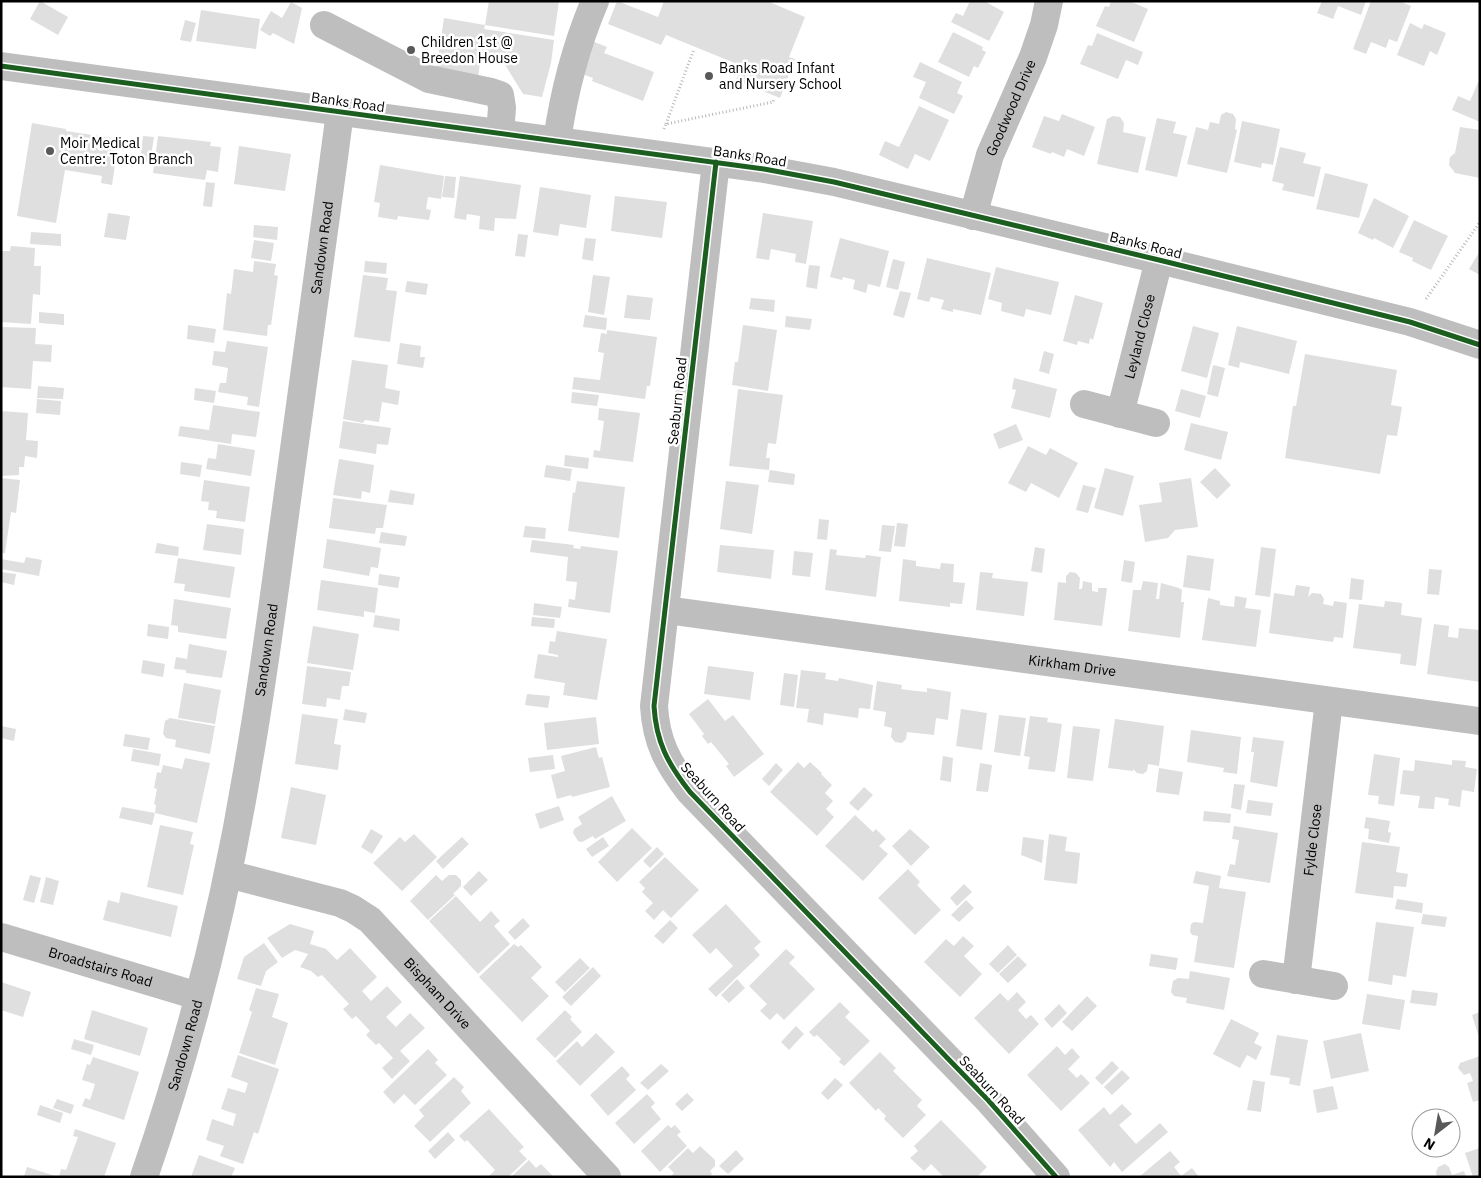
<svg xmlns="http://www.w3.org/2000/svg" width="1481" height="1178" viewBox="0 0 1481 1178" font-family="'IBM Plex Sans',sans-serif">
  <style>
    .building { fill: #dfdfdf }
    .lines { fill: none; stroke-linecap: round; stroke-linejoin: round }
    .path { stroke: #b9b9b9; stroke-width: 3; stroke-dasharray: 1 2.5; stroke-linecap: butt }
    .minor { stroke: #bebebe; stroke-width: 28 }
    .cycleway-casing { stroke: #fff; stroke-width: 8 }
    .cycleway { stroke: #1b5e20; stroke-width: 5 }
    .poi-dot { fill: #595959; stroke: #fff; stroke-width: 2 }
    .labels { text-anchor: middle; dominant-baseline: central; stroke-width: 5; stroke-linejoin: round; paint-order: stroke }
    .poi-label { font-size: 14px; fill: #000; stroke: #fff; text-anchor: start }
    .street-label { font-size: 14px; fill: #000; stroke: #fff }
  </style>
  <rect width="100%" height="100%" fill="#fff"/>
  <path class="building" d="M40 1 68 17 58 35 30 19Z
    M489 1H559L554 36 485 25Z
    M617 1 658 17 664 1H767L805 17 789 57 795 59 780 98 736 80 742 66 666 35 661 45 608 24Z
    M970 1H984L1004 12 989 41 951 22 956 13 963 16Z
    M1111 1H1129L1148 9 1134 42 1096 26 1105 6 1109 7Z
    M1322 1H1366L1361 15 1338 6 1333 19 1317 13Z
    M1371 1H1399L1411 6 1397 42 1389 39 1386 48 1371 42 1366 54 1353 49Z
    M291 2 302 8 294 44 273 33 270 36 260 30 271 11 282 18Z
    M201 10 260 19 256 49 196 41Z
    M444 18 485 25 484 29 554 40 551 63 542 97 523 94 501 58 481 55 478 78 436 71Z
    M185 20 196 23 191 42 180 40Z
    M1410 23 1422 29 1424 24 1446 33 1437 55 1430 51 1424 66 1397 55Z
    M953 32 983 47 982 50 986 52 978 68 974 66 969 77 938 62Z
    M1097 33 1143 52 1138 65 1126 60 1118 79 1080 64 1088 45 1092 46Z
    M592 41 607 47 604 53 654 72 643 101 592 81 593 78 582 74Z
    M920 62 962 82 957 93 963 96 954 114 919 98 926 82 913 77Z
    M1480 78V122L1452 110 1458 96 1470 101Z
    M919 106 949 120 930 161 915 154 908 169 879 155 885 141 899 147Z
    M1226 112 1233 114 1236 119 1235 129 1237 130 1227 173 1187 164 1196 127 1208 130 1210 122 1219 124 1221 115Z
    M1062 114 1095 127 1084 156 1067 149 1064 157 1052 152 1051 154 1032 147 1044 116 1059 121Z
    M1113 116 1120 117 1124 123 1123 132 1146 137 1138 173 1097 164 1107 119Z
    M1157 118 1176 122 1173 133 1187 136 1177 177 1145 170Z
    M1242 121 1280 129 1273 165 1262 163 1261 168 1234 162Z
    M32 123 66 129V131L119 139 112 185 101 183 102 176 65 170 56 223 17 216Z
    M1460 127 1480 130V178L1455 173 1449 165 1450 157 1455 153Z
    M143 136 154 137 150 162 140 161Z
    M158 136 211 142 210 146 221 147 218 172 207 170 205 180 153 173Z
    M239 146 291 154 285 191 234 184Z
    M1280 147 1306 153 1303 163 1321 167 1314 197 1282 190 1284 184 1272 181Z
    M380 165 444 176 441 199 428 197 426 209 431 210 429 220 398 216 397 220 378 217 380 203 374 202Z
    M1325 173 1368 184 1359 218 1316 209Z
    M445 176 456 177 454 198 442 197Z
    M460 176 521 185 516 219 495 218 494 231 479 229 480 216 467 214 466 220 454 218Z
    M206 182 215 183 212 207 203 206Z
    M540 187 591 195 586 228 560 224 558 236 533 232Z
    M615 196 667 202 662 238 611 231Z
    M1374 198 1409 216 1393 248 1374 238 1373 240 1358 233Z
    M108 213 130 216 126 240 104 237Z
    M763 213 813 221 806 264 795 262 796 254 771 249 769 260 756 258Z
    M1414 220 1448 236 1431 270 1412 261 1413 258 1399 252Z
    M254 225 278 227 277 240 253 237Z
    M31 232 61 234V246L30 244Z
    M518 234 528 235 525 257 515 256Z
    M585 238 596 239 593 261 582 259Z
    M840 238 889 251 880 287 868 284 866 293 853 289 855 280 843 277 842 280 830 277Z
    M254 240 274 243 271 261 251 258Z
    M11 246 35 248 34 266H41L40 295 33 294 31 324 1 322V251H10Z
    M1480 251V275L1469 269Z
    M927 258 991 273 981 315 953 309V312L941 309 944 300 931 297 929 302 917 299Z
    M893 259 905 262 898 290 886 287Z
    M254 261 276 264 274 275 278 276 271 325H268L267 336 223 330 227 293 231 294 234 269 253 272Z
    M365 261 387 263 386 274 364 272Z
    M809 265 820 266 817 289 806 287Z
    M996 267 1059 282 1051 315 1026 309 1024 317 1001 311 1002 303 988 299Z
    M363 275 388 278 386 290 397 291 390 342 354 337Z
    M593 275 610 277 604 315 588 312Z
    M407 281 428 284 426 295 405 292Z
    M900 291 911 293 904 318 893 315Z
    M627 295 653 298 650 320 624 318Z
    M1075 295 1103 303 1093 340 1090 338 1089 344 1078 341 1077 345 1063 341Z
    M751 298 775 300 774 312 749 309Z
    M39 312 64 314V325L39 323Z
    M585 315 607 318 606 330 583 327Z
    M786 316 812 319 810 330 785 327Z
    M188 325 216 329 214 343 187 339Z
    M743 325 777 330 768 391 732 385 735 362H738Z
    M1193 326 1219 333 1207 378 1181 371Z
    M1237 326 1297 341 1289 374 1240 362 1239 368 1228 365Z
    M1 327 36 328 35 344 52 345 51 362 33 361 31 389 1 387Z
    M607 330 657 337 650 386H647L645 399 572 389 574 377 600 380 604 353 598 352 601 333 607 334Z
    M227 341 268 347 259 407 247 405 248 397 218 392 220 383H226L228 368 212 365 214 351 225 352Z
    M400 343 421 346 420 357H425L423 368 397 364Z
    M1044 351 1054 354 1049 374 1039 371Z
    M1305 354 1397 370 1391 405 1402 407 1397 436 1387 435 1380 474 1285 458 1293 406H1296Z
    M352 360 388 365 385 388 400 391 398 405 382 402 379 422 365 420 363 423 343 419Z
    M1213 365 1225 368 1218 397 1207 394Z
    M1014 378 1057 389 1050 418 1011 408 1016 390 1012 389Z
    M38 386 64 388 63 399 37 398Z
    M195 388 216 391 214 403 194 400Z
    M738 389 783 395 776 444 768 443 766 458H770L769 470 729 466Z
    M1181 389 1206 396 1200 418 1175 411Z
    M572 392 599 395 597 406 571 403Z
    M37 399 61 401 60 415 36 413Z
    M213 405 260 412 256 437 232 434 231 444 178 436 180 426 209 430Z
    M599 408 640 413 633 462 593 457 594 450 600 451 604 421 598 420Z
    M1 411 28 413 26 440 38 441 37 458 25 456 24 467H19V475L1 476Z
    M343 421 391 428 388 445 377 444 376 454 339 448Z
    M1191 423 1228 432 1221 460 1184 450Z
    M1016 424 1023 440 999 449 993 434Z
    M218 444 255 450 251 476 206 469 208 458 216 459Z
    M1028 446 1046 455 1050 448 1078 463 1059 498 1031 483 1026 492 1008 483Z
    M565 455 589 458 588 469 564 466Z
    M339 459 374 465 370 493 362 491 361 499 333 495Z
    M181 462 202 465 200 477 180 474Z
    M546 465 572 469 570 481 544 477Z
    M1105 468 1134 476 1123 516 1094 508Z
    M1215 468 1231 485 1217 499 1200 482Z
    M770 470 795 474 794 485 768 482Z
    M1 478 20 480 16 513 11 512 5 553H1Z
    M1191 478 1198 527 1175 530 1168 538 1145 542 1139 505 1162 502 1159 483Z
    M204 480 250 487 245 522 216 518 217 511 208 510 209 502 201 501Z
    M577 481 625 487 619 538 568 531 573 492 575 493Z
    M726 481 759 485 752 534 720 529Z
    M1083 485 1096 488 1088 513 1076 510Z
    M390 490 415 494 413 505 388 502Z
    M333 498 387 505 383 528H376L375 534 329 528Z
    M819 519 829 520 827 540 817 539Z
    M897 523 908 524 905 547 894 546Z
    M207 524 244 529 241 555 203 550Z
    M882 525 895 526 891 552 879 551Z
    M525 526 546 528 545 539 523 537Z
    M381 532 407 536 405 546 379 543Z
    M327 539 381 548 378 568 371 567 369 576 323 568Z
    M532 540 574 545 573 548 580 549 581 546 618 551 610 613 568 607 569 599 575 600 577 582 566 581 568 557 530 552Z
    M157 543 179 547 178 556 155 553Z
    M720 545 774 550 771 579 717 572Z
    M1035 547 1045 549 1042 573 1031 571Z
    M1261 547 1276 549 1270 597 1255 595Z
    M830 549 837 550 836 555 865 558 866 555 881 557 876 597 825 590Z
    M794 551 813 553 810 577 792 575Z
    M1187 555 1214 559 1210 591 1183 587Z
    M26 557 42 560 39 576 1 569V559L24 563Z
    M178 558 235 567 230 598 184 591 185 584 174 583Z
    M903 559 916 561V566L940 569 941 563 954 564 953 582 965 583 962 604 950 603V607L899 601Z
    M1124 560 1135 562 1132 583 1121 581Z
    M1429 569 1442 570 1439 595 1427 594Z
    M1 572 16 574 14 585 1 582Z
    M980 572 993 573 992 578 1028 582 1024 616 976 610Z
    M1070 572 1076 573 1080 578 1079 589H1082L1083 581 1092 583V591L1098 592V588H1107L1102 626 1054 620 1058 582 1066 583V576Z
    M379 574 400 577 398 588 378 585Z
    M1351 578 1364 580 1362 600 1349 599Z
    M321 580 378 588 375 613 364 611V617L317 610Z
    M1143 581 1158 583 1156 599H1159L1161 583 1179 588 1182 590 1181 602H1184L1180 638 1128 631 1133 590H1141Z
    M1296 585 1310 587 1308 597 1312 593 1321 594 1324 599 1323 604 1333 606 1334 601 1347 603 1343 638 1334 637 1333 642 1269 633 1274 593 1294 596Z
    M1235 596 1247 598 1245 608 1261 610 1256 647 1202 640 1208 598 1220 601V605L1234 607Z
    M174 599 231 608 226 639 178 632V626L171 625Z
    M1385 601 1402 603 1401 615 1422 618 1416 666 1400 664 1401 654 1353 648 1359 604 1384 607Z
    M534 603 562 607 560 618 533 615Z
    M375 615 400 619 399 631 373 627Z
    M532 617 555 619 554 628 531 626Z
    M148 624 169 627 168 639 147 636Z
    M1434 624 1449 626 1448 637 1458 638 1459 628 1480 630V682L1427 674Z
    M313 626 359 634 353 670 307 663Z
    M557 631 607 639 597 700 563 695 565 683 534 678 538 654 558 657V655L548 653 550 641 555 642Z
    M189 644 227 651 222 678 186 673V670L174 669 176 657 187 659Z
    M143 660 165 664 163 677 141 673Z
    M307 666 351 672 349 686H342L340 700 327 698 326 707 302 704Z
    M708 666 754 672 750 700 704 694Z
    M801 670 826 673 825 679 838 681 839 678 873 685 870 709 859 708 858 718 824 713 823 725 807 722 809 709 796 708Z
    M784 673 798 675 794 707 780 705Z
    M877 681 902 685 901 689 916 691 927 692V688L951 692 948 720 936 718 934 735 907 732 906 739 902 743 895 742 891 737 892 728 884 726 886 712 873 710Z
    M184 683 221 690 215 724 178 718Z
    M527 694 550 696 548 708 525 705Z
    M708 699 725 721 733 715 764 754 734 777 726 766 729 764 711 742 708 744 702 736 704 734 689 714Z
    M345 709 367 713 365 723 343 720Z
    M961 709 987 713 982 750 956 746Z
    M302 714 338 719 334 744 341 745 338 770 295 764Z
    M999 715 1026 718 1020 756 994 752Z
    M1030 716 1048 718 1047 722 1062 724 1055 772 1028 769 1030 757 1024 756Z
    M596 717 599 744 547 750 544 723Z
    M170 718 215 726 210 754 175 747 176 740 166 738 163 734 165 721Z
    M1115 719 1164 726 1159 766 1148 764 1147 771 1143 774 1137 773 1133 769V771L1108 768Z
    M1 726 16 729 14 741 1 738Z
    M1073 726 1100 729 1093 781 1067 778Z
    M1191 730 1241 737 1237 774 1223 772 1224 768 1187 762Z
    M125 734 150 738 148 750 123 746Z
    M1253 737 1284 741 1277 787 1250 782 1254 752H1251Z
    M596 747 599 758 602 757 610 787 572 797 571 795 557 799 551 775 565 771 561 756Z
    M133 749 161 754 159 766 131 761Z
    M1374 754 1400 758 1394 806 1378 804 1379 796 1368 795Z
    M553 755 555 769 530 772 528 758Z
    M943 756 953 758 951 782 940 780Z
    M185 758 210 763 197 823 155 813 156 805 154 804 157 789 154 788 157 772 161 773 163 765 182 769Z
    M1415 760 1452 765V760L1466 761 1465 767 1477 769 1474 792 1462 790 1460 807 1448 805 1449 799 1435 797 1434 809 1418 808 1420 796 1400 794 1403 770 1414 771Z
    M798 762 804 768 810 762 822 773 821 774 832 785 825 793 833 801 826 809 834 817 817 836 770 792Z
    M776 763 783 770 769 786 762 779Z
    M980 763 992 765 988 792 976 791Z
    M1159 768 1183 772 1179 795 1156 792Z
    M1234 784 1245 785 1241 810 1231 808Z
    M291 787 326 795 316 845 281 838Z
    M864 787 873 795 858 811 849 803Z
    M612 796 626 821 595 839 593 836 582 842 578 841 573 833 574 829 582 824 578 817Z
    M1248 800 1273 803 1271 816 1246 813Z
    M559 806 564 820 540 829 535 814Z
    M122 807 155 813 152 825 119 818Z
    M1204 811 1231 814 1230 823 1203 821Z
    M855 815 873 832 876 829 886 839 879 846 888 854 863 881 825 846Z
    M1366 817 1390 821 1388 832 1391 833 1389 843 1368 839 1369 829 1364 828Z
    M160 825 193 832 190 844 194 845 183 895 147 887Z
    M1234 826 1278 833 1270 883 1227 876 1230 864 1235 865 1239 840 1232 839Z
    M632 828 652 848 617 882 598 862Z
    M371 829 383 836 372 854 361 847Z
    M910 829 930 847 911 866 892 846Z
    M414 834 437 857 402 891 373 863 400 837 405 842Z
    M1049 834 1067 837 1065 851 1080 853 1077 884 1044 880Z
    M462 837 469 844 443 869 436 861Z
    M603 837 609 846 592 857 586 849Z
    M1023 837 1044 840 1042 863 1021 855Z
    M1362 842 1400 847 1396 872 1408 874 1406 887 1394 886 1393 898 1355 893Z
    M657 847 664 854 650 868 643 861Z
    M665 857 699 890 671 918 663 910 654 920 645 911 653 903 642 892 645 888 639 882Z
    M908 869 920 882 917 885 941 910 915 935 878 898Z
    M479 871 488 880 471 896 463 887Z
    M1196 871 1221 876 1219 888 1246 892 1234 968 1194 962 1198 936 1192 935 1190 932 1191 924 1194 922 1203 923 1209 886 1193 883Z
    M30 875 41 878 34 903 23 900Z
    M436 875 442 881 449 875H456L461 880V886L453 894 455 895 428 920 410 901Z
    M46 877 59 881 53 905 40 902Z
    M964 884 972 892 957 906 950 898Z
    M121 892 178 906 171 937 103 920 108 900 119 903Z
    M456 896 480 922 491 911 500 921 494 926 510 944 478 974 429 921Z
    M1397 899 1423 903 1422 913 1395 909Z
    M966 900 974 908 959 922 951 915Z
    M726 904 761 942 754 948 760 955 716 997 708 989 733 966 716 948 710 954 692 935Z
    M1423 914 1447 917 1445 927 1421 924Z
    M523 918 530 926 515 940 508 932Z
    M670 920 678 928 663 944 654 936Z
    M1376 922 1414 927 1406 977 1393 975 1392 985 1368 981Z
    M290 924 314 931 310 944 326 949 337 960 350 948 377 977 362 991 371 1001 387 986 402 1002 386 1017 396 1027 410 1013 425 1028 400 1051 410 1061 392 1079 382 1068 393 1058 379 1043 376 1045 366 1035 370 1031 356 1016 352 1019 343 1009 349 1004 322 975 318 977 311 971 300 967 308 954 295 950 282 958 267 938Z
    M963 936 974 946 964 956 982 974 960 997 924 962 946 939 954 946Z
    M264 943 278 962 266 971 261 986 237 979 244 957Z
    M514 944 518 947 521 945 542 967 531 978 549 996 522 1022 479 977Z
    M1008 945 1017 955 998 973 989 964Z
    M786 949 795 957 789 963 815 989 784 1020 777 1013 770 1020 760 1011 767 1004 749 986Z
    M1151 954 1178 958 1176 970 1149 966Z
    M1018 956 1027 965 1008 983 999 974Z
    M580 958 590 968 565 992 555 982Z
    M593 967 601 976 571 1006 562 997Z
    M1190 971 1230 978 1224 1010 1186 1003 1187 998 1174 996 1171 992 1173 981 1178 978 1189 979Z
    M737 979 745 988 729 1003 721 995Z
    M1 982 31 992 23 1017 1 1010Z
    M256 988 279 994 272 1017 288 1023 275 1065 239 1053 252 1012 249 1010Z
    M1412 990 1438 993 1436 1006 1410 1003Z
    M1017 992 1026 1002 1018 1010 1026 1019 1031 1015 1039 1024 1009 1054 974 1018 1000 993 1008 1001Z
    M1367 994 1405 1000 1400 1030 1362 1024Z
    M1087 996 1097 1006 1072 1031 1062 1022Z
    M840 1002 850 1012 845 1017 870 1041 844 1066 839 1062 841 1059 817 1035 814 1037 809 1032Z
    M1059 1004 1067 1013 1052 1028 1044 1019Z
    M92 1010 148 1028 140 1056 84 1039Z
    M565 1010 572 1017 570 1019 582 1032 555 1058 536 1039Z
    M1480 1012V1037H1479L1472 1015Z
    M1231 1019 1259 1033 1254 1043 1262 1047 1256 1060 1247 1055 1240 1068 1213 1054Z
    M796 1026 804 1034 789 1050 781 1042Z
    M596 1033 615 1052 580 1086 556 1061 577 1041 582 1047Z
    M1361 1033 1369 1071 1331 1079 1323 1041Z
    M1277 1035 1308 1040 1300 1086 1289 1084 1290 1078 1270 1075Z
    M74 1039 94 1045 91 1055 71 1049Z
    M1057 1046 1065 1055 1072 1048 1080 1057 1068 1069 1077 1078 1081 1074 1090 1083 1061 1111 1027 1075Z
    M428 1049 438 1060 435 1063 447 1075 415 1105 404 1094 394 1104 383 1092Z
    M880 1052 896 1068 893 1071 922 1100 917 1106 926 1115 903 1138 884 1119 886 1116 878 1108 876 1111 849 1083Z
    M238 1055 279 1069 258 1134 254 1132 243 1164 220 1156 224 1146 206 1140 212 1119 233 1126 236 1114 221 1109 228 1088 245 1093 248 1083 231 1077Z
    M1480 1056V1100L1473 1102 1467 1083 1473 1081 1470 1073 1464 1075 1458 1068 1460 1063Z
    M93 1057 139 1072 124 1120 82 1106 85 1098 90 1100 95 1084 82 1080 87 1064 90 1065Z
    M1112 1061 1119 1068 1102 1085 1095 1078Z
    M661 1064 669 1071 648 1090 640 1083Z
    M622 1066 630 1075 626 1079 636 1090 608 1116 590 1095Z
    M1122 1070 1130 1078 1112 1095 1104 1087Z
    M454 1077 464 1087 461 1091 471 1103 430 1142 414 1126 424 1116 419 1110Z
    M835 1078 843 1085 828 1100 821 1093Z
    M1253 1080 1265 1082 1261 1112 1247 1110Z
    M1333 1086 1338 1109 1317 1113 1313 1090Z
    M687 1093 694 1100 682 1111 675 1104Z
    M647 1094 655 1103 651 1107 661 1119 634 1144 615 1123Z
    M57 1099 74 1105 71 1114 53 1108Z
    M1122 1104 1132 1114 1119 1125 1136 1144 1160 1123 1168 1132 1122 1172 1114 1162 1110 1167 1078 1130 1104 1107 1110 1115Z
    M40 1105 63 1113 60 1123 37 1115Z
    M489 1109 524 1147 519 1151 527 1159 508 1177H488L495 1170 467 1140 465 1142 459 1136Z
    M941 1120 987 1167 977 1177H942L943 1176 931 1164 924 1171 910 1158 918 1151 914 1146Z
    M668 1125 671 1128 675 1125 681 1132 677 1135 687 1146 660 1172 641 1151Z
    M75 1129 116 1143 104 1177H59L61 1169 66 1170 78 1137 73 1136Z
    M448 1132 455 1140 435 1159 428 1151Z
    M700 1146 715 1160V1166L710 1171 712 1174 709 1177H670L674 1173 668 1167 688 1148 693 1153Z
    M1480 1148V1177H1473L1465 1153Z
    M736 1150 744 1159 728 1174 719 1166Z
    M1170 1151 1180 1162 1174 1167 1181 1176 1192 1168 1199 1177H1139Z
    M199 1155 235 1168 231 1177H191Z
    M529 1160 536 1168 541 1164 554 1177H511Z
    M1445 1164 1449 1167 1452 1175 1464 1171 1466 1177H1437L1436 1172 1438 1167Z
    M27 1167 55 1176V1177L24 1176Z"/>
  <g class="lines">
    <path class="path" d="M666 124 694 49
      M664 129 666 124 773 102 774 99
      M1426 299 1480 222"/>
    <g class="minor">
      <path d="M324 25 429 79 491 92 500 95 502 108 500 133"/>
      <path d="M1 66 764 169 834 182 1159 260 1410 322 1480 345"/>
      <path d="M557 141C564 91 575 48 595 1"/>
      <path d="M716 162 654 706C656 742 668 764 690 792L988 1100 1056 1177"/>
      <path id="s1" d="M973 216 990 155 1033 57 1044 25 1049 1"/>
      <path d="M1084 404 1156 423"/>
      <path id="s2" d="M1120 414 1159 260"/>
      <path id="s3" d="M666 610 1479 721"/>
      <path id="s4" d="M228 874 340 903 353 909 370 920 607 1177"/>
      <path id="s5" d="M1 937 198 996"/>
      <path d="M1263 974 1334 986"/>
      <path id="s6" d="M1296 980 1329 701"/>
      <path id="s7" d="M144 1177C191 1041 226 901 249 760 263 681 273 602 284 522 303 386 322 249 340 112"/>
    </g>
    <defs>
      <path id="cycleway" d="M1 66 764 169 834 182 1159 260 1410 322 1480 345
        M716 162 654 706C656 742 668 764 690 792L988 1100 1056 1177"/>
    </defs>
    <use href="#cycleway" class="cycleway-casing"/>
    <use href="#cycleway" class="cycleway"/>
  </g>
  <g class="poi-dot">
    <circle cx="411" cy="50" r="5"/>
    <circle cx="709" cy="76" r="5"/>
    <circle cx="50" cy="151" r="5"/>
  </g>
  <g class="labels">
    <g class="poi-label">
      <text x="421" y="42">Children 1st @<tspan x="421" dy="16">Breedon House</tspan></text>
      <text x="719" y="68">Banks Road Infant<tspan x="719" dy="16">and Nursery School</tspan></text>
      <text x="60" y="143">Moir Medical<tspan x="60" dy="16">Centre: Toton Branch</tspan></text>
    </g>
    <g class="street-label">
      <text transform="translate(348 102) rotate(8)">Banks Road</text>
      <text stroke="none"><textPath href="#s1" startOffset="115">Goodwood Drive</textPath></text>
      <text transform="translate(750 156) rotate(9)">Banks Road</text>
      <text transform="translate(1146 245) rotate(14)">Banks Road</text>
      <text stroke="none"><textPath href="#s7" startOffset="948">Sandown Road</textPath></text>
      <text stroke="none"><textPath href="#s2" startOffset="80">Leyland Close</textPath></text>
      <text transform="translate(677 401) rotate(-84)">Seaburn Road</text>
      <text stroke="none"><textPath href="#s7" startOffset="542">Sandown Road</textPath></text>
      <text stroke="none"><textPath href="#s3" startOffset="410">Kirkham Drive</textPath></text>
      <text transform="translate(713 797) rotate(48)">Seaburn Road</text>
      <text stroke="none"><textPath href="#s6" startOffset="141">Fylde Close</textPath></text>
      <text stroke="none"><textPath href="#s5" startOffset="104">Broadstairs Road</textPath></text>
      <text stroke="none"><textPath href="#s4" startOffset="250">Bispham Drive</textPath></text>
      <text stroke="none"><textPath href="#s7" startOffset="138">Sandown Road</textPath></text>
      <text transform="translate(992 1090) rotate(47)">Seaburn Road</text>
    </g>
  </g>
  <rect width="1481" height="1178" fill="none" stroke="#000000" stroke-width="5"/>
  <g transform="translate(1436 1133) rotate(211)"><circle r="24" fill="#ffffff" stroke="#999999"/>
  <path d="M0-4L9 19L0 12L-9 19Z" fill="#595959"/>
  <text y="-8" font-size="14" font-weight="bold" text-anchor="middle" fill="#000000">N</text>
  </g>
</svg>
